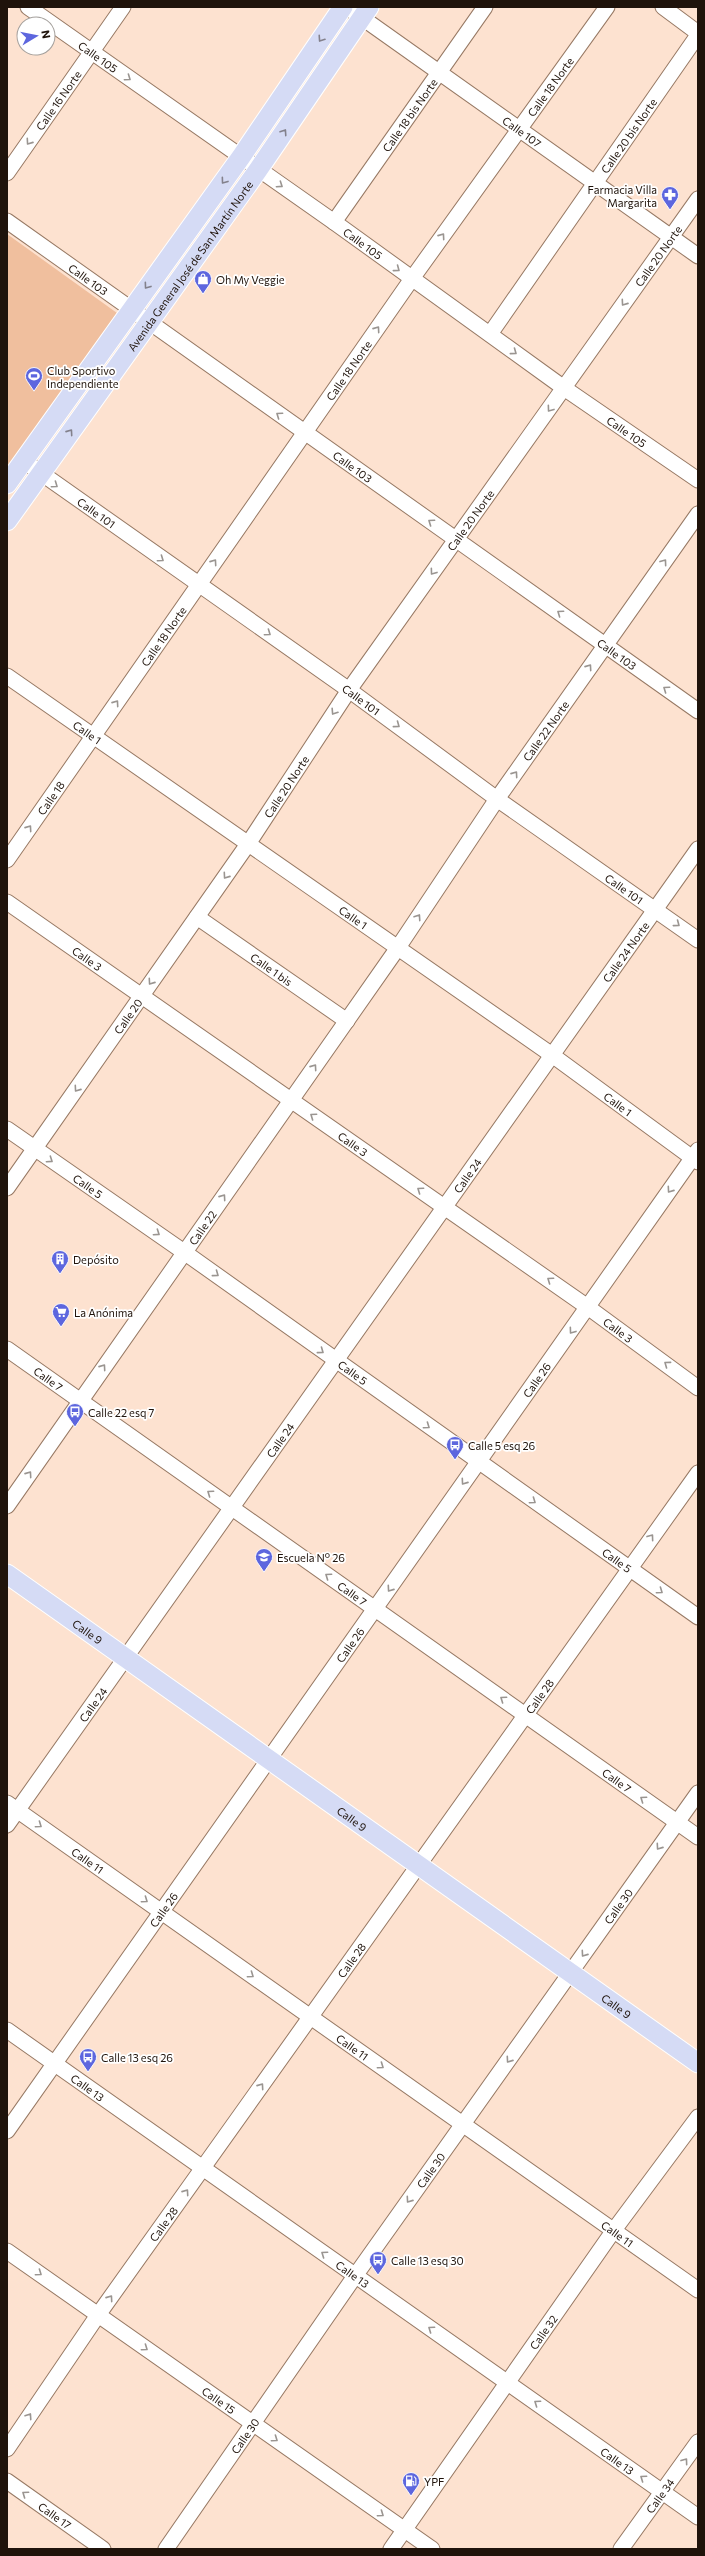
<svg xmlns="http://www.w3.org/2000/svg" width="705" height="2556" viewBox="0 0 705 2556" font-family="Commissioner,sans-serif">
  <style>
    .green { fill: #f0bf9e }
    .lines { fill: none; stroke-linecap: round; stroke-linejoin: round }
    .minor-casing { stroke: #977964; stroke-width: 17 }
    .major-casing { stroke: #fff; stroke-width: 21 }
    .minor { stroke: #fff; stroke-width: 15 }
    .major { stroke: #d5dbf5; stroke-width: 19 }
    .oneway { stroke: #83818c }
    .oneway2 { stroke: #9a9591 }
    .labels { text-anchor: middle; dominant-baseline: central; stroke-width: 3.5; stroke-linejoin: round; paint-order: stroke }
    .street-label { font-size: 11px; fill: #1f130b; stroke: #fff }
    .poi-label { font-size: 11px; fill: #1f130b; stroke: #fff; text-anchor: start }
  </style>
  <rect width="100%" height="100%" fill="#fde2d0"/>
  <path class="green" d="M7 234 117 313 7 469Z"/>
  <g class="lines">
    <defs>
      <g id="minor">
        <path id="s1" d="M28 7 334 222 564 388 698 480"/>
        <path id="s2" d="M347 7 698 256"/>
        <path d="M663 7 698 33"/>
        <path id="s3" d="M7 173 123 7"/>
        <path id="s4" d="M7 221 698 711"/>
        <path id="s5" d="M334 222 485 7"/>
        <path id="s6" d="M490 334 698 35"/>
        <path id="s7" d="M24 461 349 690 497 799 698 940"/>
        <path id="s8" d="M7 676 552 1055 698 1162"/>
        <path id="s9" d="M7 860 411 280 607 7"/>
        <path id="s10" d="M7 902 589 1308 698 1388"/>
        <path id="s11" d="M197 917 347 1021"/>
        <path id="s12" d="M7 1129 184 1252 698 1617"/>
        <path id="s13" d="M7 1188 248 844 349 690 698 199"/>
        <path id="s14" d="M7 1349 698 1837"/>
        <path id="s15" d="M7 1506 397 949 497 799 698 514"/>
        <path id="s16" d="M7 1803 698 2290"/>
        <path id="s17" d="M7 1825 698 849"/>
        <path id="s18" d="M7 2030 698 2517"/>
        <path id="s19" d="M7 2131 698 1150"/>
        <path id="s20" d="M7 2251 432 2549"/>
        <path id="s21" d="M7 2449 98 2315 698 1473"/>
        <path id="s22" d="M7 2481 103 2549"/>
        <path id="s23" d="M166 2549 355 2276 698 1793"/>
        <path id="s24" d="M391 2549 614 2230 698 2117"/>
        <path id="s25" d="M621 2549 698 2442"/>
      </g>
      <g id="major">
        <path d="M7 484 241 157 343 7"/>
        <path id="s26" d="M7 521 258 170 369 7"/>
        <path id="s27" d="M7 1574 698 2063"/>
      </g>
    </defs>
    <use href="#minor" class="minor-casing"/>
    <use href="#major" class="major-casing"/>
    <use href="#minor" class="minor"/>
    <use href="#major" class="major"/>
  </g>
  <defs><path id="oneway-chevron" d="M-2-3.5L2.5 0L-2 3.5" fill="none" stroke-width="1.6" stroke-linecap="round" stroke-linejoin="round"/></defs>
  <g class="oneway">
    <use href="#oneway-chevron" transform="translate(321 39) rotate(124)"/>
    <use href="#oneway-chevron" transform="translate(284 132) rotate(-56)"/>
    <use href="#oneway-chevron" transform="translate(224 181) rotate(126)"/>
    <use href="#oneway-chevron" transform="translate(147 286) rotate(126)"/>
    <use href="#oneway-chevron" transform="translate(70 432) rotate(-55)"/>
  </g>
  <g class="oneway2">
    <use href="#oneway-chevron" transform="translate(128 78) rotate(35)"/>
    <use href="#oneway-chevron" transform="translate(29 142) rotate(125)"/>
    <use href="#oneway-chevron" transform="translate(280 185) rotate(34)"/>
    <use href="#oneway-chevron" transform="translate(442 236) rotate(-55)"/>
    <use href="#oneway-chevron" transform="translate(397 269) rotate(37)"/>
    <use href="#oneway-chevron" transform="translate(624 303) rotate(125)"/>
    <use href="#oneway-chevron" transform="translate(377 329) rotate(-55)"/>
    <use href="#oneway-chevron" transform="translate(514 352) rotate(36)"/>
    <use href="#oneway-chevron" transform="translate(550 409) rotate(126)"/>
    <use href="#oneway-chevron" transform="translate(279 415) rotate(-145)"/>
    <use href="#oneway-chevron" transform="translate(55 485) rotate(35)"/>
    <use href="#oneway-chevron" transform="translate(431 522) rotate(-145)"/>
    <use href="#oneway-chevron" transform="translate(161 559) rotate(35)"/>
    <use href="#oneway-chevron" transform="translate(214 562) rotate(-55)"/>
    <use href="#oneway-chevron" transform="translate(664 562) rotate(-54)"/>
    <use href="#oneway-chevron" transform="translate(433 572) rotate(126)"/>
    <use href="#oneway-chevron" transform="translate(560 613) rotate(-145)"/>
    <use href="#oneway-chevron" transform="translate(268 633) rotate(35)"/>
    <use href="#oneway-chevron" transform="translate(589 667) rotate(-55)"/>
    <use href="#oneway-chevron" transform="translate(666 689) rotate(-145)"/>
    <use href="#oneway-chevron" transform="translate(116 703) rotate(-55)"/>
    <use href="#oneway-chevron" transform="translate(334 712) rotate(123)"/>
    <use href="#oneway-chevron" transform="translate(397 725) rotate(36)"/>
    <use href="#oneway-chevron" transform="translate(515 774) rotate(-55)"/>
    <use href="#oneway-chevron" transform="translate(29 828) rotate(-55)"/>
    <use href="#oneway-chevron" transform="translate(226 876) rotate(125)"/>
    <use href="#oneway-chevron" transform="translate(418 917) rotate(-56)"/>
    <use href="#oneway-chevron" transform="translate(677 924) rotate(37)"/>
    <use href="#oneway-chevron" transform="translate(151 982) rotate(125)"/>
    <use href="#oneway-chevron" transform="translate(314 1067) rotate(-55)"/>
    <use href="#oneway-chevron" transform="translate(77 1089) rotate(125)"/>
    <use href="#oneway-chevron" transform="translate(313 1116) rotate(-145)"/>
    <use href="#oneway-chevron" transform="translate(50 1160) rotate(34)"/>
    <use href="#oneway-chevron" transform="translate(420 1190) rotate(-145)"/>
    <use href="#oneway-chevron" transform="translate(670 1190) rotate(125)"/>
    <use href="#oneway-chevron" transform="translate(223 1197) rotate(-55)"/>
    <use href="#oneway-chevron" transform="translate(157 1233) rotate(34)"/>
    <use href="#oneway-chevron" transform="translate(216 1274) rotate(36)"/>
    <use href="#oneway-chevron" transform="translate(550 1280) rotate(-145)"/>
    <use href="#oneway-chevron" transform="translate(572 1331) rotate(126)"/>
    <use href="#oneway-chevron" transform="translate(321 1351) rotate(36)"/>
    <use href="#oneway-chevron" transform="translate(667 1364) rotate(-144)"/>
    <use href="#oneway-chevron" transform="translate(103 1367) rotate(-55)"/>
    <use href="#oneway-chevron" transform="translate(427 1426) rotate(35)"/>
    <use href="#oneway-chevron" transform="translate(29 1474) rotate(-55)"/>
    <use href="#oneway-chevron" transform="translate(464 1482) rotate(125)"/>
    <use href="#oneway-chevron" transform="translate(210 1493) rotate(-145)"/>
    <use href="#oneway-chevron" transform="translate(533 1501) rotate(35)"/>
    <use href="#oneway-chevron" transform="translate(651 1537) rotate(-54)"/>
    <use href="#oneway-chevron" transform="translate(328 1576) rotate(-145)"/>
    <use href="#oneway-chevron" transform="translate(390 1589) rotate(125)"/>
    <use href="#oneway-chevron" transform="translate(660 1591) rotate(35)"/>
    <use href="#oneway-chevron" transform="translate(503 1699) rotate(-145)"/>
    <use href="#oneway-chevron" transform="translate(643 1799) rotate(-145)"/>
    <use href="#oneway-chevron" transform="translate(39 1825) rotate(35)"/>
    <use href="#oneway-chevron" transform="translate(659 1847) rotate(125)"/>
    <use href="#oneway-chevron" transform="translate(145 1900) rotate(35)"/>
    <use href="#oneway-chevron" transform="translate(584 1954) rotate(125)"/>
    <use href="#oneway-chevron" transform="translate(251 1975) rotate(35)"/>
    <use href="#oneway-chevron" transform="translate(509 2060) rotate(125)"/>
    <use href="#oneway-chevron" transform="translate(381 2066) rotate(35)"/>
    <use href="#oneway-chevron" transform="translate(261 2086) rotate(-55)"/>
    <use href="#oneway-chevron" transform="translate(186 2192) rotate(-55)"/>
    <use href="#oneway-chevron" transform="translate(409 2200) rotate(125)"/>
    <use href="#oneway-chevron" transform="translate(324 2254) rotate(-145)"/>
    <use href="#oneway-chevron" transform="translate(39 2273) rotate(35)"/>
    <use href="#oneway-chevron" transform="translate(110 2298) rotate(-55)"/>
    <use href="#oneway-chevron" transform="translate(431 2329) rotate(-145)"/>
    <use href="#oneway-chevron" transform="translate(145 2348) rotate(35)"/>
    <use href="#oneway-chevron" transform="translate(537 2403) rotate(-145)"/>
    <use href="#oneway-chevron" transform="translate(29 2416) rotate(-56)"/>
    <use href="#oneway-chevron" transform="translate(275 2439) rotate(35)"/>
    <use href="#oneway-chevron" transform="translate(685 2461) rotate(-54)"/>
    <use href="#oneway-chevron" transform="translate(643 2478) rotate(-145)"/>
    <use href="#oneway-chevron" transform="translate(25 2494) rotate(-145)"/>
    <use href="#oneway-chevron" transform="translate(381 2514) rotate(35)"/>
  </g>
  <defs>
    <symbol id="pharmacy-pin" viewBox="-11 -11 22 30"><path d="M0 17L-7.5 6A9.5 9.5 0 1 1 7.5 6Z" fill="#5d66de" stroke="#fff"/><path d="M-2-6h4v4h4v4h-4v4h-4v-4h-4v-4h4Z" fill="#fff"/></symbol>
    <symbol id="shop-pin" viewBox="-11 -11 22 30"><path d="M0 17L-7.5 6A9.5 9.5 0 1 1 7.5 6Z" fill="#5d66de" stroke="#fff"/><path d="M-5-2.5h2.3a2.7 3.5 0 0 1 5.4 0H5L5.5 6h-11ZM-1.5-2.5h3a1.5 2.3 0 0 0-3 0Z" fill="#fff"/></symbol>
    <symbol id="stadium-pin" viewBox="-11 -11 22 30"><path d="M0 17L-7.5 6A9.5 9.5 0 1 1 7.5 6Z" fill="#5d66de" stroke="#fff"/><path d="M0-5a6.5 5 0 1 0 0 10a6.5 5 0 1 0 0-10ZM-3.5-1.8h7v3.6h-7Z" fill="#fff"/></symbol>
    <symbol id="building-pin" viewBox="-11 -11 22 30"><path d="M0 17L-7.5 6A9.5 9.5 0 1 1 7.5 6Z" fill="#5d66de" stroke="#fff"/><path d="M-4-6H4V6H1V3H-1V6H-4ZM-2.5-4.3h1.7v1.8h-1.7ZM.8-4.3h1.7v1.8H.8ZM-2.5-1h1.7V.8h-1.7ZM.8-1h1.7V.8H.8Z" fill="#fff"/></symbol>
    <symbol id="supermarket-pin" viewBox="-11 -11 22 30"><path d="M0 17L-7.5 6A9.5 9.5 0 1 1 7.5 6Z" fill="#5d66de" stroke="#fff"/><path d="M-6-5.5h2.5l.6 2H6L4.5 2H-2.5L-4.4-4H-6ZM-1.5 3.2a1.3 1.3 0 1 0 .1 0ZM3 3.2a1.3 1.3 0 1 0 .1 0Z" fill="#fff"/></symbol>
    <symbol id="bus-pin" viewBox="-11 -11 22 30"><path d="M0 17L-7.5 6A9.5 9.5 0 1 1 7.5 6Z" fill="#5d66de" stroke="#fff"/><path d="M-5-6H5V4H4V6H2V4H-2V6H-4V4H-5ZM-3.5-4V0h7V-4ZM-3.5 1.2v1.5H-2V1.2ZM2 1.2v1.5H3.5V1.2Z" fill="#fff"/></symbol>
    <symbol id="school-pin" viewBox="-11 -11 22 30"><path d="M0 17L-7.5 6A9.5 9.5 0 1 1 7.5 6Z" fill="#5d66de" stroke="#fff"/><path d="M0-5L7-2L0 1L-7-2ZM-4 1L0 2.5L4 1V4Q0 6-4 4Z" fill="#fff"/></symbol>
    <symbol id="fuel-pin" viewBox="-11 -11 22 30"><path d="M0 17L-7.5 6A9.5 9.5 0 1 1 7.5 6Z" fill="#5d66de" stroke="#fff"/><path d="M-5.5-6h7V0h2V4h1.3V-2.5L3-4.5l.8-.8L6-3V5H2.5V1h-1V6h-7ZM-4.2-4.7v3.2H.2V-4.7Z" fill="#fff"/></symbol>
  </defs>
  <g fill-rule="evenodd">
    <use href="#pharmacy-pin" x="660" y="185" width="20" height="27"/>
    <use href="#shop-pin" x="193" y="269" width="20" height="27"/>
    <use href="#stadium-pin" x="24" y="366" width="20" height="27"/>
    <use href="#building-pin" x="50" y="1249" width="20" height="27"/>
    <use href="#supermarket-pin" x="51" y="1302" width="20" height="27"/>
    <use href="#bus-pin" x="65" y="1402" width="20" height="27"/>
    <use href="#bus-pin" x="445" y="1435" width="20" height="27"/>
    <use href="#school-pin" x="254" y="1547" width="20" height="27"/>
    <use href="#bus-pin" x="78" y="2047" width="20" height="27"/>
    <use href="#bus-pin" x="368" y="2250" width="20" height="27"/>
    <use href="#fuel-pin" x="401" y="2471" width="20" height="27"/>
  </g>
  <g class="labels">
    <g class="street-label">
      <text stroke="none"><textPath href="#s1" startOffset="86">Calle 105</textPath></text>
      <text stroke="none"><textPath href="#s9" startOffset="945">Calle 18 Norte</textPath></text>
      <text stroke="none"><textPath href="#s3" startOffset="89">Calle 16 Norte</textPath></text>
      <text stroke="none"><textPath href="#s5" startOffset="131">Calle 18 bis Norte</textPath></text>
      <text stroke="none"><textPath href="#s2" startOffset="215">Calle 107</textPath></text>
      <text stroke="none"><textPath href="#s6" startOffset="242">Calle 20 bis Norte</textPath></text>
      <text stroke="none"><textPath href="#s1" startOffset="410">Calle 105</textPath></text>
      <text stroke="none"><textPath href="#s13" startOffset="1137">Calle 20 Norte</textPath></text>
      <text stroke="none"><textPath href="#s26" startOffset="314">Avenida General José de San Martín Norte</textPath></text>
      <text stroke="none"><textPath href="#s4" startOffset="100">Calle 103</textPath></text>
      <text stroke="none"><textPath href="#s9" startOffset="597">Calle 18 Norte</textPath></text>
      <text stroke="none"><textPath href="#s1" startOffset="734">Calle 105</textPath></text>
      <text stroke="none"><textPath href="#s4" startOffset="424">Calle 103</textPath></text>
      <text stroke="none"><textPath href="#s7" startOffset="89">Calle 101</textPath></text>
      <text stroke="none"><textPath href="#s13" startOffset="813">Calle 20 Norte</textPath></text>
      <text stroke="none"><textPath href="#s9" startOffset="273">Calle 18 Norte</textPath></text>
      <text stroke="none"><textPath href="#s4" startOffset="748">Calle 103</textPath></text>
      <text stroke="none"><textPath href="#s7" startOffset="413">Calle 101</textPath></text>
      <text stroke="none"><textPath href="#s15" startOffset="944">Calle 22 Norte</textPath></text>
      <text stroke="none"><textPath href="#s8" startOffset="98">Calle 1</textPath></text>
      <text stroke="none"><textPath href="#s13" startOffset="489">Calle 20 Norte</textPath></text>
      <text stroke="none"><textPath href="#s9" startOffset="76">Calle 18</textPath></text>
      <text stroke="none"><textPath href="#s7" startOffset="737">Calle 101</textPath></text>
      <text stroke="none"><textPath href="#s8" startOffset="422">Calle 1</textPath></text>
      <text stroke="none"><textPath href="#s17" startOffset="1070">Calle 24 Norte</textPath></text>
      <text stroke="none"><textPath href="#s10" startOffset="98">Calle 3</textPath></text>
      <text stroke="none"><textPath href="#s11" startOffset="91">Calle 1 bis</textPath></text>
      <text stroke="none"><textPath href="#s13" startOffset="210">Calle 20</textPath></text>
      <text stroke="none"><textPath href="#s8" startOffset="746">Calle 1</textPath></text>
      <text stroke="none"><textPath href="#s10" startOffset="422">Calle 3</textPath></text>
      <text stroke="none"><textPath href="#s17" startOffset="796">Calle 24</textPath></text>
      <text stroke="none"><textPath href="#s12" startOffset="99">Calle 5</textPath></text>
      <text stroke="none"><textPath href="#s15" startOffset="340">Calle 22</textPath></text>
      <text stroke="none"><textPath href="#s10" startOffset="746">Calle 3</textPath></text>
      <text stroke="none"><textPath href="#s12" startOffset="423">Calle 5</textPath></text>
      <text stroke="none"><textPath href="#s14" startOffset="51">Calle 7</textPath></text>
      <text stroke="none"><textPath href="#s19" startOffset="919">Calle 26</textPath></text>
      <text stroke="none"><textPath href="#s17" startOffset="472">Calle 24</textPath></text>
      <text stroke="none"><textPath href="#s12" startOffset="747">Calle 5</textPath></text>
      <text stroke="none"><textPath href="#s14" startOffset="423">Calle 7</textPath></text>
      <text stroke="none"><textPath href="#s27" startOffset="99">Calle 9</textPath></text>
      <text stroke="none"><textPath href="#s19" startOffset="595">Calle 26</textPath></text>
      <text stroke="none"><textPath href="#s21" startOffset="922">Calle 28</textPath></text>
      <text stroke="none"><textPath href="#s17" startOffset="148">Calle 24</textPath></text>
      <text stroke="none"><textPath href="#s14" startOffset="747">Calle 7</textPath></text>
      <text stroke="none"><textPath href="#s27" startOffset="423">Calle 9</textPath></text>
      <text stroke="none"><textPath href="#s16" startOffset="99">Calle 11</textPath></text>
      <text stroke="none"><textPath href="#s23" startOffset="786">Calle 30</textPath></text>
      <text stroke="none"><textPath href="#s19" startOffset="271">Calle 26</textPath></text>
      <text stroke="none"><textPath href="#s21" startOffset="598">Calle 28</textPath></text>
      <text stroke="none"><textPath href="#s27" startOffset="747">Calle 9</textPath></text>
      <text stroke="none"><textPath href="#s16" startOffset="423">Calle 11</textPath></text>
      <text stroke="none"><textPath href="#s18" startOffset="99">Calle 13</textPath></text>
      <text stroke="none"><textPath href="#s23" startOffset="462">Calle 30</textPath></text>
      <text stroke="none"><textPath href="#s21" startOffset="274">Calle 28</textPath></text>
      <text stroke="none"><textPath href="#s16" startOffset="747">Calle 11</textPath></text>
      <text stroke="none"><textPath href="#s18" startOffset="423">Calle 13</textPath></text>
      <text stroke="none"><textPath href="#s24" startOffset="265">Calle 32</textPath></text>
      <text stroke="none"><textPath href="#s20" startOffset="259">Calle 15</textPath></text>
      <text stroke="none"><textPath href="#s23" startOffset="138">Calle 30</textPath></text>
      <text stroke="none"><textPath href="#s18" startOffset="747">Calle 13</textPath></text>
      <text stroke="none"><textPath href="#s25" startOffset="66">Calle 34</textPath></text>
      <text stroke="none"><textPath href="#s22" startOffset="59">Calle 17</textPath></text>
    </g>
    <g class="poi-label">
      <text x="657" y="189" text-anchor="end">Farmacia Villa<tspan x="657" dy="13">Margarita</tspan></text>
      <text x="216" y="279">Oh My Veggie</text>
      <text x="47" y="370">Club Sportivo<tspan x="47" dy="13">Independiente</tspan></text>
      <text x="73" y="1259">Depósito</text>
      <text x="74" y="1312">La Anónima</text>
      <text x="88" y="1412">Calle 22 esq 7</text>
      <text x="468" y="1445">Calle 5 esq 26</text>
      <text x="277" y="1557">Escuela N° 26</text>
      <text x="101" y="2057">Calle 13 esq 26</text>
      <text x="391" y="2260">Calle 13 esq 30</text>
      <text x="424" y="2481">YPF</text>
    </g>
  </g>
  <rect width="705" height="2556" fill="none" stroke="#1f130b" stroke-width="16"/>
  <g transform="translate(36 36) rotate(80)"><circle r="19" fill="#ffffff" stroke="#a5a19d"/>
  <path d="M0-3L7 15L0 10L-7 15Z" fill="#5d66de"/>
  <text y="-6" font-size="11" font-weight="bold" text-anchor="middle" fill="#1f130b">N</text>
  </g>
</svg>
